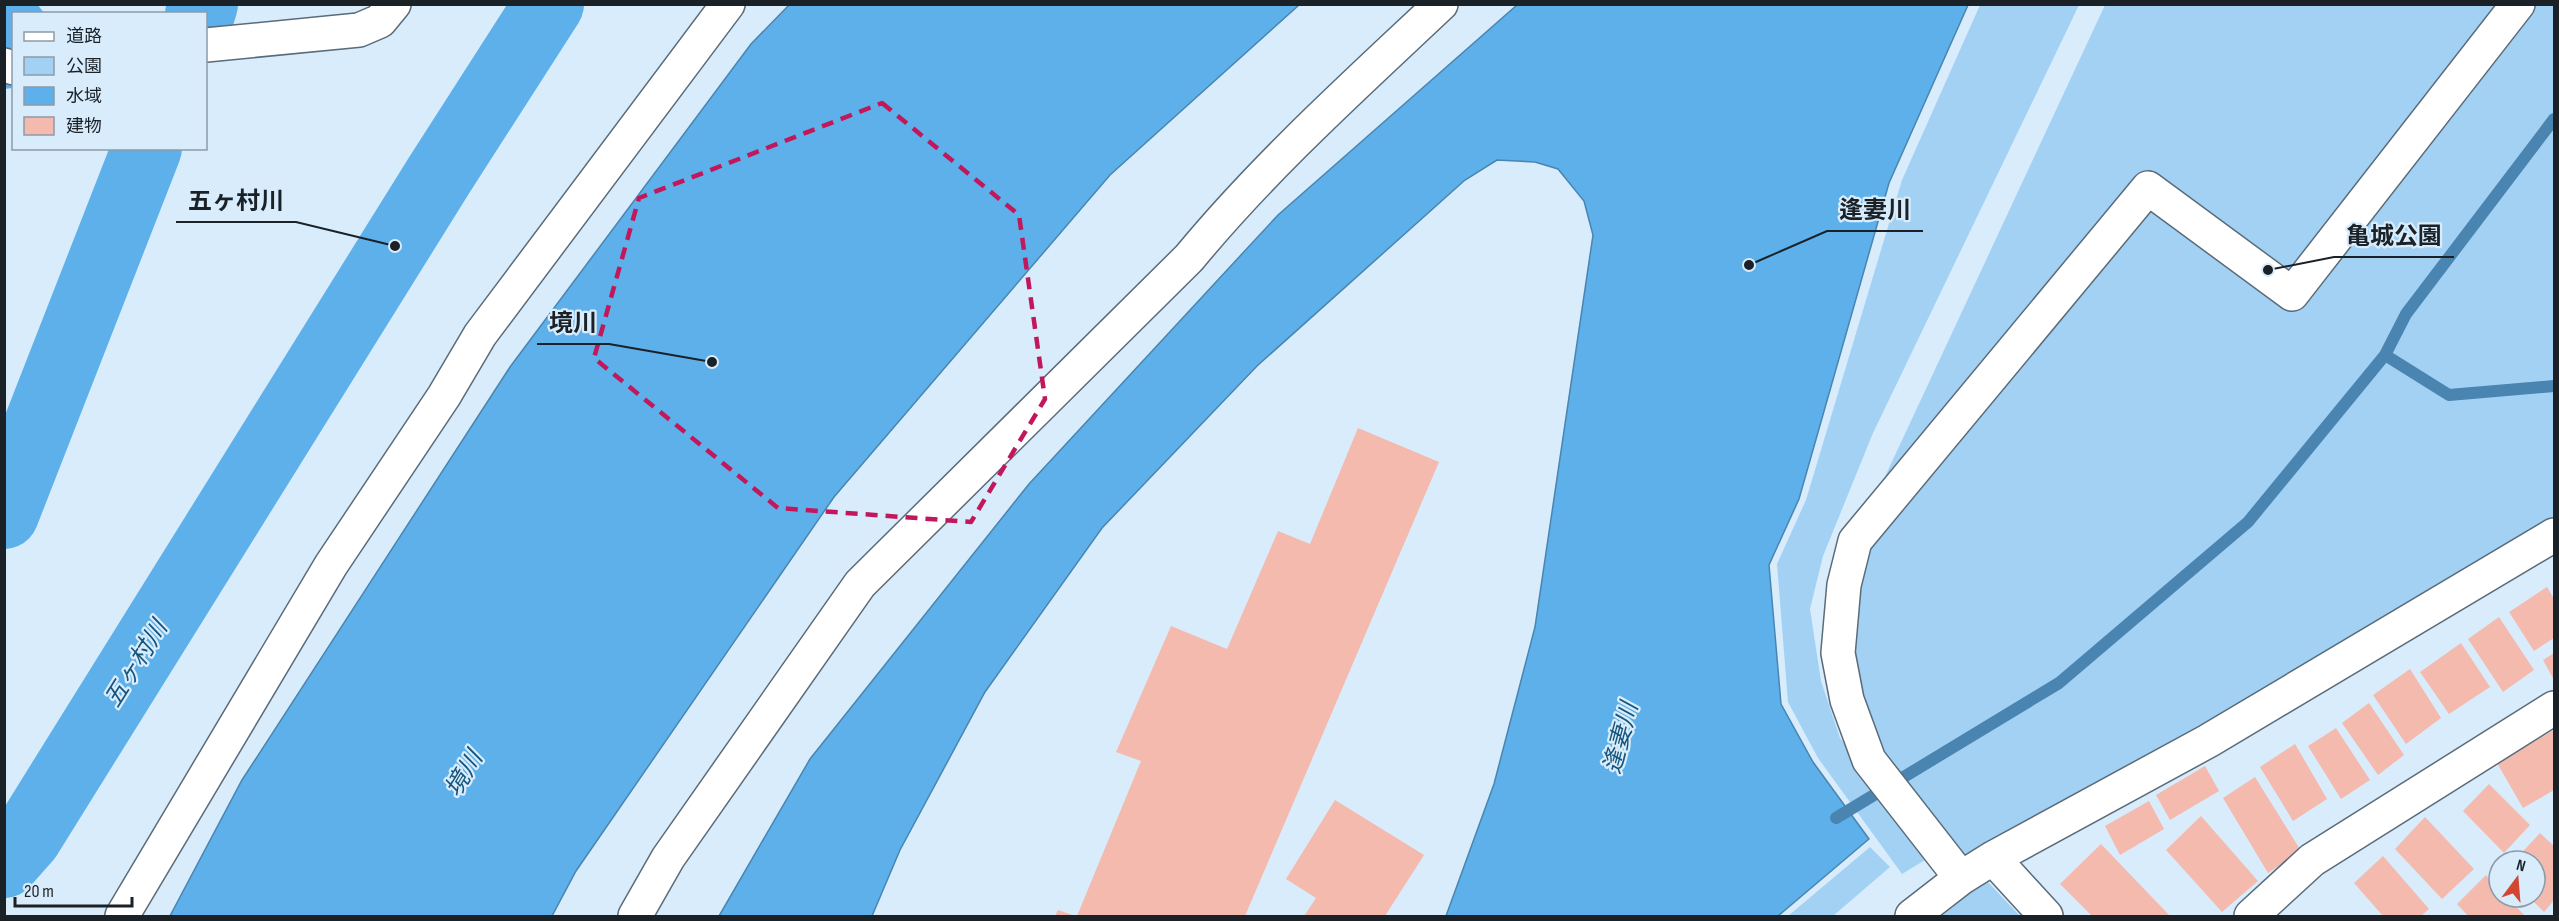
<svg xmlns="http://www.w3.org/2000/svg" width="2559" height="921" viewBox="0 0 2559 921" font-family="'Sofia Sans Condensed','Noto Sans JP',sans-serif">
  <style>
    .green { fill: #a3d1f4 }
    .water { fill: #5db0ea; stroke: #4985b0; stroke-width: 1.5 }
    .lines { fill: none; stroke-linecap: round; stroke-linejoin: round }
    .stream { stroke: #4985b0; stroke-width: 12 }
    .river { stroke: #5db0ea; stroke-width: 70 }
    .building { fill: #f4baae }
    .minor-casing { stroke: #5a6b79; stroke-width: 36 }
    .minor { stroke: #fff; stroke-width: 33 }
    .marked { fill: none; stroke: #c2185b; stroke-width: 4.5; stroke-dasharray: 12 8; stroke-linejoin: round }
    .labels { text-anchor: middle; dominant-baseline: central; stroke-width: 4.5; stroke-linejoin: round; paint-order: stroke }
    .water-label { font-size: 24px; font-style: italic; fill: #16557b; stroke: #d8ecfc }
    .leader { fill: none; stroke: #1a2127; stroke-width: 2 }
    .callout-dot { fill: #1a2127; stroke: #d8ecfc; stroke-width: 2 }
    .callout-label { font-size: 24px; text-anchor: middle; font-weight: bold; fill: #1a2127; stroke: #d8ecfc; stroke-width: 4.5; stroke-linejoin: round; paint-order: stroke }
  </style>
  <rect width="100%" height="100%" fill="#d8ecfc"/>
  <path class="green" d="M1980 5H2079L1873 433 1823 556 1810 609 1821 681 1840 738 1930 857 1902 874 1818 758 1788 702 1777 564 1806 500 1902 180Z
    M2105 5H2554V535L1961 878 1857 731 1838 653 1855 541Z
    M1870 847 1890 867 1833 916H1788Z
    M1986 880 2020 916H1942Z"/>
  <path class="water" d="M790 4 1299 5 1110 175 834 497 576 871 552 916H170L242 780 510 367 751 44Z
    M1517 5H1968L1889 183 1799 499 1769 565 1781 704 1813 762 1869 839 1778 916H1446L1494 784 1535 627 1593 235 1584 201 1558 169 1535 162 1497 160 1465 180 1257 366 1102 528 985 692 900 850 872 916H719L810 759 1029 484 1278 215Z"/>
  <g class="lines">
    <path class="stream" d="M2385 355 2449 395 2554 386
      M1836 818 2059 683 2248 522 2385 355 2406 314 2554 119"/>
    <path class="river" d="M200 14 203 4
      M4 54 14 31
      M4 514 147 148
      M4 863 27 837 438 177 549 4"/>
  </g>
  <path class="building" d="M1358 428 1439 462 1245 916H1077L1141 761 1116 752 1171 626 1227 649 1278 531 1310 544Z
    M2547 587 2554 599V638L2534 651 2509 612Z
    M2499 617 2534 670 2503 692 2468 639Z
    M2461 643 2490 687 2449 714 2420 672Z
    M2554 653V680L2543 660Z
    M2410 669 2441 718 2406 744 2373 695Z
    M2369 703 2404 755 2378 775 2342 723Z
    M2336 728 2370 780 2341 799 2308 746Z
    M2554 730V790L2523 808 2497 763Z
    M2295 744 2327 799 2293 821 2260 767Z
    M2205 766 2219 791 2170 820 2156 795Z
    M2255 777 2301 851 2268 873 2223 798Z
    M2489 784 2530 825 2504 853 2463 811Z
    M1335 800 1424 855 1385 916H1304L1316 898 1286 879Z
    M2149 801 2164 829 2120 855 2105 826Z
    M2201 816 2258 881 2222 912 2166 850Z
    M2425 817 2474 869 2442 899 2395 849Z
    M2540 833 2554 846V900L2544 912 2529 897H2535V861H2514Z
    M2101 844 2170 916H2092L2060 884Z
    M2383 856 2429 909 2421 916H2383L2354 883Z
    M2486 875 2499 889V897H2507L2525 916H2468L2457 904Z
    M1058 910 1075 916H1055Z"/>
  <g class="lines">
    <defs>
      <path id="minor" d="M206 45 359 30 380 21 394 4
        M4 65 14 68
        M1993 858 2046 916
        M1961 878 1869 760 1847 700 1838 653 1844 585 1855 541 2148 188 2292 294 2518 4
        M122 916 331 565 444 396 480 335 728 4
        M635 916 668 858 860 584 1189 258C1265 166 1354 86 1441 4
        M1912 916 1961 878 1993 858 2208 741 2554 535
        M2251 916 2312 860 2554 708"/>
    </defs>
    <use href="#minor" class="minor-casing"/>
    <use href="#minor" class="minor"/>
  </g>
  <path class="marked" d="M882 103 1019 215 1045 399 971 522 778 508 594 358 639 198Z"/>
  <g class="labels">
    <g class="water-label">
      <text transform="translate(136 664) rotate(-58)">五ヶ村川</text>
      <text transform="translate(1621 738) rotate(-75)">逢妻川</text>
      <text transform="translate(464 774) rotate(-59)">境川</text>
    </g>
  </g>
  <path class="leader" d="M395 246L296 222H176M1749 265L1827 231H1923M2268 270L2334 257H2454M712 362L609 344H537"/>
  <g class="callout-dot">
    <circle cx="395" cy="246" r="6"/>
    <circle cx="1749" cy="265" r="6"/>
    <circle cx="2268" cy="270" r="6"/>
    <circle cx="712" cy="362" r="6"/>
  </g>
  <g class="callout-label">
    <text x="236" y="209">五ヶ村川</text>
    <text x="1875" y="218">逢妻川</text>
    <text x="2394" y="244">亀城公園</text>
    <text x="573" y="331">境川</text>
  </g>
  <rect width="2559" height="921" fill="none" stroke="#1a2127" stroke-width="12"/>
  <rect x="12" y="12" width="195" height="138" fill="#d8ecfc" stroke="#8c9ba7" stroke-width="1.5"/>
  <rect x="24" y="32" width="30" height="9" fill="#ffffff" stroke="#8c9ba7" stroke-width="1.5"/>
  <text x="66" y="42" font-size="18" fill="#1a2127">道路</text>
  <rect x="24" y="57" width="30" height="18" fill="#a3d1f4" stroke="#8c9ba7" stroke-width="1.5"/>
  <text x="66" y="72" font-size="18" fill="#1a2127">公園</text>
  <rect x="24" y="87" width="30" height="18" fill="#5db0ea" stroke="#8c9ba7" stroke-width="1.5"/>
  <text x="66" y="102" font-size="18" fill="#1a2127">水域</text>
  <rect x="24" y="117" width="30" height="18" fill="#f4baae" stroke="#8c9ba7" stroke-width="1.5"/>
  <text x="66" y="132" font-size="18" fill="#1a2127">建物</text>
  <g transform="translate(2517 879) rotate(16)"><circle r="28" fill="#d8ecfc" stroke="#8c9ba7" stroke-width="1.5"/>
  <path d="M0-4.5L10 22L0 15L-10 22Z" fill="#d34631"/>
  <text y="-9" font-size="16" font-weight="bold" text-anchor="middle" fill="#1a2127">N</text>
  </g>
  <path d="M15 897v9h117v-9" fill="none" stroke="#1a2127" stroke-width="3"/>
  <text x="24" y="897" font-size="18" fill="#1a2127" stroke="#d8ecfc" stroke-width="4.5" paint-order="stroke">20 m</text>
</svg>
